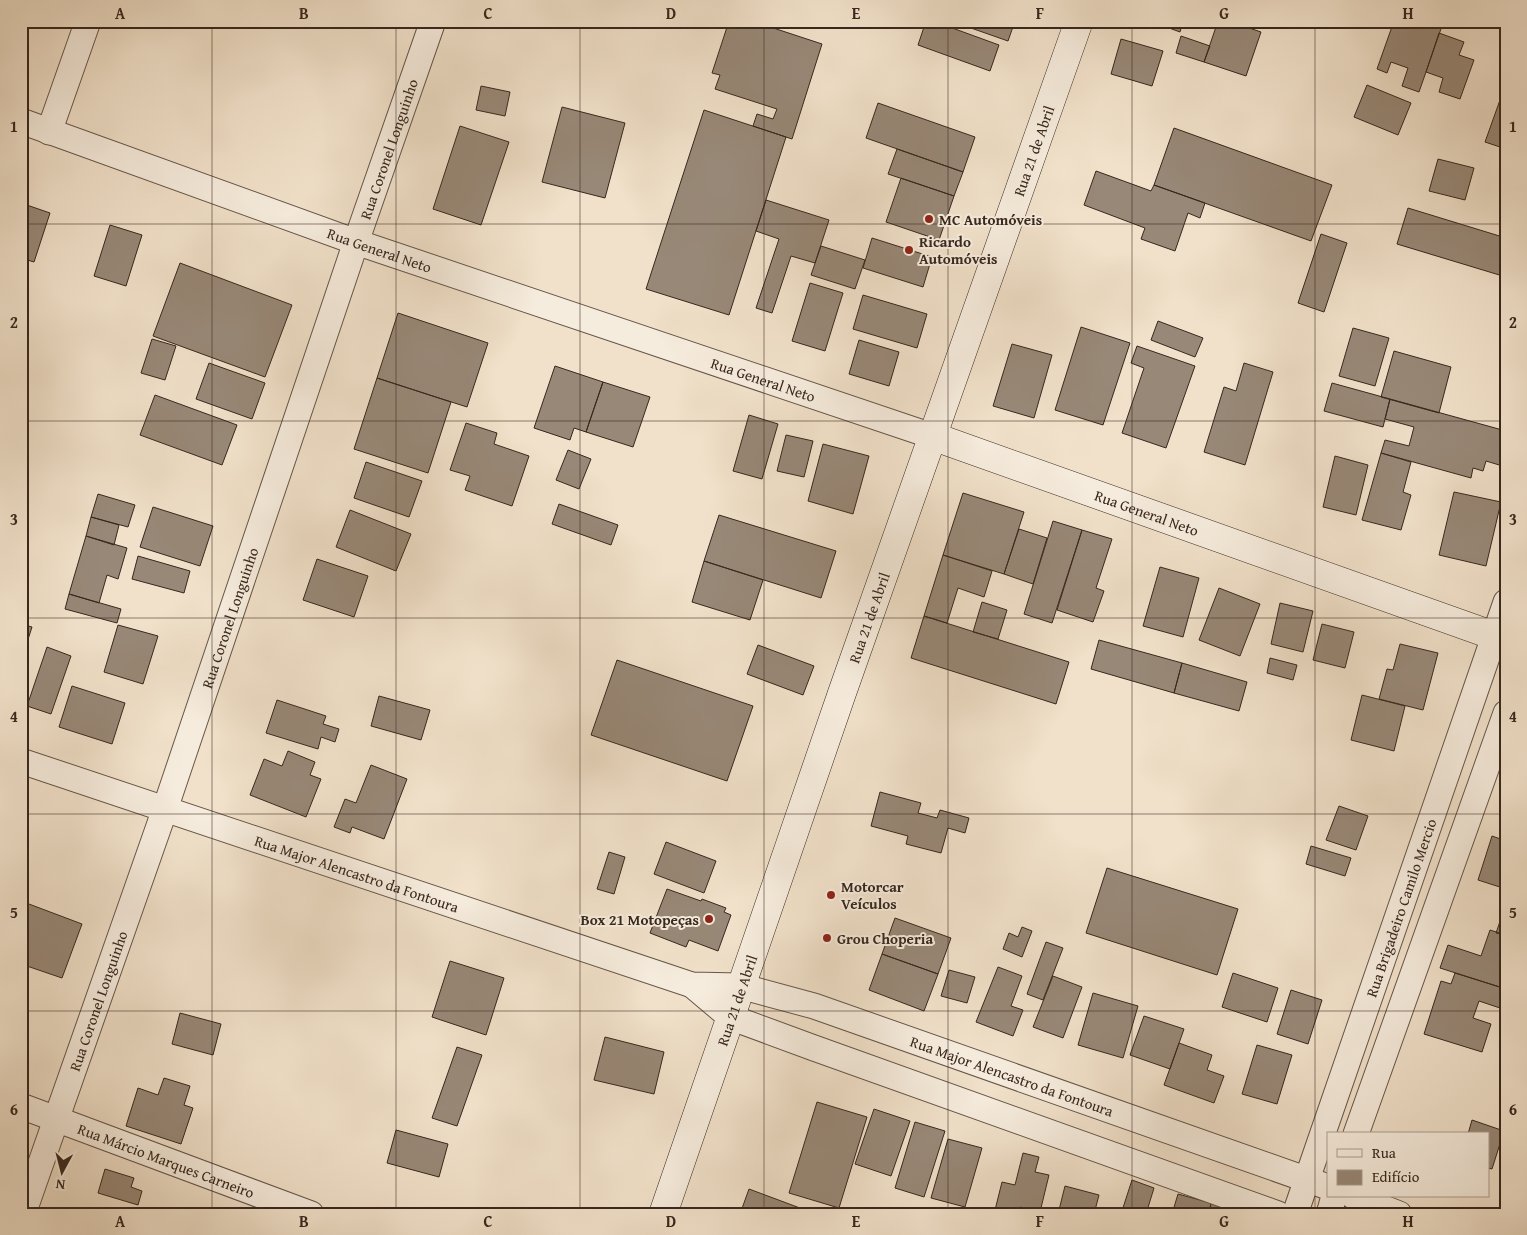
<svg xmlns="http://www.w3.org/2000/svg" width="1527" height="1235" viewBox="0 0 1527 1235" font-family="'Gentium Book Plus',serif">
  <style>
    .building { fill: #988877; stroke: #37271e }
    .lines { fill: none; stroke-linecap: round; stroke-linejoin: round }
    .street-casing { stroke: #665649; stroke-width: 27 }
    .secondary-casing { stroke: #37271e; stroke-width: 29 }
    .street { stroke: #f6ecdd; stroke-width: 25 }
    .secondary { stroke: #f6ecdd; stroke-width: 28 }
    .grid { fill: none; stroke: #37271e; stroke-width: 1; stroke-opacity: 0.55 }
    .poi-dot { fill: #8f2418; stroke: #f6ecdd; stroke-width: 2 }
    .labels { text-anchor: middle; dominant-baseline: central; stroke-width: 4; stroke-linejoin: round; paint-order: stroke }
    .street-label { font-size: 15px; fill: #37271e; stroke: #f6ecdd }
    .poi-label { font-size: 15px; font-weight: bold; fill: #37271e; stroke: #f6ecdd; text-anchor: start }
    .neatline { fill: none; stroke: #37271e; stroke-width: 2 }
    .grid-label { font-size: 16px; text-anchor: middle; font-weight: bold; fill: #37271e }
  </style>
  <rect width="100%" height="100%" fill="#f1e1ca"/>
  <filter id="stains"><feTurbulence type="fractalNoise" baseFrequency=".004" numOctaves="4"/><feColorMatrix values="0 0 0 0 .2 0 0 0 0 .09 0 0 0 0 .02 0 0 0 .5 -.17"/></filter>
  <radialGradient id="worn" r=".72"><stop offset=".6" stop-color="#630" stop-opacity="0"/><stop offset="1" stop-color="#630" stop-opacity=".3"/></radialGradient>
  <path class="building" d="M729 21H752L822 44 792 139 753 126 757 114 773 119 777 109 715 89 720 75 712 73Z
    M926 21H933L999 45 990 71 918 45Z
    M951 21H1015L1008 41Z
    M1150 21H1183L1180 32Z
    M1218 21H1229L1261 32 1246 76 1204 62Z
    M1394 21H1438L1443 23 1419 92 1402 86 1408 68 1391 62 1387 73 1377 69Z
    M1439 33 1464 42 1459 55 1474 60 1460 99 1439 92 1443 78 1426 72Z
    M1181 36 1210 46 1204 62 1176 53Z
    M1121 39 1163 51 1152 86 1111 74Z
    M1367 85 1411 103 1398 135 1354 117Z
    M481 86 510 92 505 116 476 110Z
    M1500 100 1506 102V149L1485 142Z
    M878 103 975 137 963 172 866 138Z
    M562 107 625 123 605 198 542 182Z
    M704 110 786 137 729 315 646 289Z
    M460 126 509 142 481 225 433 209Z
    M1174 128 1332 185 1311 241 1154 185Z
    M897 149 963 172 954 196 888 174Z
    M1438 159 1474 168 1465 200 1429 191Z
    M1096 171 1151 191 1154 185 1205 203 1200 218 1188 213 1175 251 1141 239 1145 228 1084 205Z
    M901 178 954 196 939 240 886 222Z
    M766 200 829 220 815 263 791 256 772 313 756 308 779 239 756 231Z
    M21 203 50 213 34 262 21 258Z
    M1408 208 1506 238V277L1397 244Z
    M110 225 142 235 126 286 94 276Z
    M1321 234 1347 243 1324 312 1298 303Z
    M872 238 932 257 923 287 863 268Z
    M821 246 865 260 855 289 811 275Z
    M180 263 292 305 265 377 153 336Z
    M810 283 843 293 825 351 792 341Z
    M863 295 927 314 917 348 853 329Z
    M398 313 488 343 467 407 377 378Z
    M1158 321 1203 338 1195 357 1151 340Z
    M1081 327 1130 343 1103 425 1055 410Z
    M1353 328 1389 338 1375 386 1339 376Z
    M152 339 176 346 165 380 141 373Z
    M859 340 899 352 889 386 849 374Z
    M1012 344 1052 355 1034 418 993 406Z
    M1137 346 1195 366 1166 448 1122 433 1144 368 1131 363Z
    M1394 351 1451 367 1439 413 1381 397Z
    M209 363 265 383 252 419 196 399Z
    M1244 363 1273 372 1245 465 1204 452 1224 387 1236 391Z
    M555 366 603 382 586 432 574 428 570 440 534 428Z
    M377 378 451 402 428 473 354 449Z
    M603 382 650 397 633 447 586 432Z
    M1332 383 1390 399 1383 427 1324 411Z
    M155 395 237 425 222 465 140 435Z
    M1390 399 1506 431V467L1486 461 1483 471 1473 468 1471 478 1381 453 1385 440 1409 446 1414 427 1385 419Z
    M749 415 778 424 762 479 733 471Z
    M466 423 497 433 494 444 529 456 512 506 465 490 470 476 450 470Z
    M786 435 813 441 804 477 777 471Z
    M823 444 869 456 853 514 808 501Z
    M568 450 591 459 579 489 556 480Z
    M1381 453 1411 462 1403 492 1411 495 1401 530 1362 520Z
    M1335 456 1368 465 1356 515 1323 507Z
    M366 462 422 481 409 517 354 498Z
    M1454 492 1501 502 1486 566 1439 555Z
    M963 493 1024 512 1004 574 943 555Z
    M98 494 135 505 128 527 91 517Z
    M559 504 618 525 611 545 552 524Z
    M153 507 213 526 200 566 140 547Z
    M350 510 411 534 396 571 336 547Z
    M719 515 836 551 821 598 704 561Z
    M91 517 119 525 114 545 86 536Z
    M1053 521 1082 530 1052 623 1024 614Z
    M1019 529 1047 538 1033 584 1004 574Z
    M1082 530 1112 539 1096 588 1104 591 1093 622 1057 610Z
    M86 536 127 548 118 579 107 575 99 603 69 594Z
    M943 555 992 571 984 597 958 588 947 623 924 616Z
    M138 556 190 571 184 593 132 579Z
    M317 559 368 576 354 617 303 600Z
    M704 561 763 580 750 620 692 602Z
    M1160 567 1199 578 1183 637 1143 626Z
    M1219 588 1260 604 1240 656 1199 640Z
    M69 594 121 609 117 623 65 609Z
    M982 602 1007 610 998 639 973 632Z
    M1280 603 1313 611 1303 652 1271 644Z
    M924 616 1069 662 1056 704 911 658Z
    M21 624 32 627 21 661Z
    M1322 624 1354 632 1345 668 1313 660Z
    M118 625 158 636 143 684 104 672Z
    M1099 640 1182 663 1174 693 1091 669Z
    M1400 644 1438 653 1423 710 1379 699 1387 669 1393 670Z
    M758 645 814 666 803 695 747 674Z
    M47 647 71 656 51 714 27 706Z
    M1270 658 1297 665 1293 680 1267 673Z
    M617 660 753 706 727 781 591 735Z
    M1182 663 1247 682 1239 711 1174 693Z
    M72 686 125 703 112 744 59 727Z
    M1362 695 1405 706 1394 751 1351 740Z
    M379 696 430 710 421 740 371 726Z
    M277 700 326 716 323 724 339 729 335 742 321 737 318 749 266 733Z
    M288 751 315 762 310 775 321 779 306 817 250 795 264 759 282 766Z
    M371 765 407 779 384 839 352 827 350 833 334 827 345 799 356 803Z
    M880 792 921 803 918 813 937 818 940 810 969 818 965 833 948 828 941 853 906 844 908 836 871 826Z
    M1339 806 1368 816 1356 850 1326 840Z
    M1492 836 1506 841V889L1478 880Z
    M666 842 716 861 704 893 654 874Z
    M1311 846 1351 858 1345 876 1306 864Z
    M609 852 625 857 614 894 597 889Z
    M1107 868 1238 909 1217 975 1086 933Z
    M667 889 701 901 702 899 726 908 724 912 731 915 718 951 689 940 686 947 650 933Z
    M21 901 82 924 62 978 21 964Z
    M1506 904V935L1496 933Z
    M895 918 951 938 938 974 882 954Z
    M1022 927 1032 931 1022 957 1003 949 1009 933 1018 937Z
    M1490 930 1506 935V989L1440 968 1448 945 1481 956Z
    M1046 942 1063 948 1043 1000 1027 994Z
    M882 954 938 974 924 1011 869 990Z
    M450 961 504 978 486 1035 432 1017Z
    M998 967 1022 976 1011 1006 1023 1010 1013 1036 976 1022Z
    M949 970 975 977 967 1003 941 996Z
    M1233 973 1278 988 1267 1022 1222 1007Z
    M1455 973 1506 989 1500 1008 1479 1001 1473 1018 1491 1024 1482 1052 1424 1034 1441 981 1451 984Z
    M1053 976 1082 987 1063 1038 1033 1027Z
    M1291 990 1322 1000 1308 1044 1277 1034Z
    M1093 993 1138 1006 1123 1058 1078 1045Z
    M180 1013 221 1024 213 1055 172 1044Z
    M1144 1016 1184 1029 1170 1069 1130 1055Z
    M605 1037 664 1052 654 1094 594 1080Z
    M1179 1043 1212 1055 1207 1070 1224 1076 1214 1103 1164 1085Z
    M1257 1045 1292 1055 1277 1104 1242 1094Z
    M457 1047 482 1055 457 1126 432 1118Z
    M164 1078 190 1086 184 1105 193 1108 181 1144 126 1126 138 1088 158 1095Z
    M817 1102 867 1117 839 1208 789 1193Z
    M874 1109 910 1121 891 1176 855 1164Z
    M1472 1120 1504 1131 1492 1169 1488 1168V1134H1468Z
    M915 1122 945 1131 924 1197 895 1188Z
    M396 1130 448 1144 439 1177 387 1163Z
    M948 1139 982 1148 965 1207 931 1198Z
    M1023 1153 1039 1157 1035 1172 1049 1175 1040 1212 1020 1207 1018 1214H994L1002 1182 1015 1185Z
    M105 1169 134 1178 131 1187 142 1191 138 1205 98 1193Z
    M1132 1180 1154 1188 1146 1214H1121Z
    M1065 1186 1099 1195 1094 1214H1058Z
    M749 1189 816 1214H740Z
    M1178 1194 1211 1203 1209 1214H1172Z
    M1211 1203 1249 1214H1209Z"/>
  <g class="lines">
    <defs>
      <g id="street">
        <path id="s1" d="M21 121 356 242 932 436"/>
        <path d="M49 132 88 21"/>
        <path id="s2" d="M21 761 692 985 740 986 814 1006 1328 1187"/>
        <path d="M692 985 730 1017 814 1048 1278 1214"/>
        <path id="s3" d="M21 1106 311 1214"/>
        <path d="M1356 1134 1506 713"/>
        <path d="M1353 1196 1399 1214"/>
        <path id="s4" d="M23 1214 165 809 356 242 433 21"/>
        <path id="s5" d="M1295 1214 1506 602"/>
        <path d="M1329 1214 1334 1196"/>
      </g>
      <g id="secondary">
        <path id="s6" d="M932 436 1506 640"/>
        <path id="s7" d="M663 1214 842 693 1079 21"/>
      </g>
    </defs>
    <use href="#street" class="street-casing"/>
    <use href="#secondary" class="secondary-casing"/>
    <use href="#street" class="street"/>
    <use href="#secondary" class="secondary"/>
  </g>
  <path class="grid" d="M212 21V1214M396 21V1214M580 21V1214M764 21V1214M948 21V1214M1132 21V1214M1315 21V1214M21 224H1506M21 421H1506M21 618H1506M21 814H1506M21 1011H1506"/>
  <g class="poi-dot">
    <circle cx="929" cy="219" r="5"/>
    <circle cx="909" cy="250" r="5"/>
    <circle cx="831" cy="895" r="5"/>
    <circle cx="709" cy="919" r="5"/>
    <circle cx="827" cy="938" r="5"/>
  </g>
  <g class="labels">
    <g class="street-label">
      <text stroke="none"><textPath href="#s4" startOffset="1126">Rua Coronel Longuinho</textPath></text>
      <text stroke="none"><textPath href="#s7" startOffset="1126">Rua 21 de Abril</textPath></text>
      <text stroke="none"><textPath href="#s1" startOffset="381">Rua General Neto</textPath></text>
      <text stroke="none"><textPath href="#s1" startOffset="786">Rua General Neto</textPath></text>
      <text stroke="none"><textPath href="#s6" startOffset="228">Rua General Neto</textPath></text>
      <text stroke="none"><textPath href="#s7" startOffset="631">Rua 21 de Abril</textPath></text>
      <text stroke="none"><textPath href="#s4" startOffset="631">Rua Coronel Longuinho</textPath></text>
      <text stroke="none"><textPath href="#s2" startOffset="354">Rua Major Alencastro da Fontoura</textPath></text>
      <text stroke="none"><textPath href="#s5" startOffset="324">Rua Brigadeiro Camilo Mercio</textPath></text>
      <text stroke="none"><textPath href="#s7" startOffset="226">Rua 21 de Abril</textPath></text>
      <text stroke="none"><textPath href="#s4" startOffset="226">Rua Coronel Longuinho</textPath></text>
      <text stroke="none"><textPath href="#s2" startOffset="1042">Rua Major Alencastro da Fontoura</textPath></text>
      <text stroke="none"><textPath href="#s3" startOffset="155">Rua Márcio Marques Carneiro</textPath></text>
    </g>
    <g class="poi-label">
      <text x="939" y="219">MC Automóveis</text>
      <text x="919" y="241">Ricardo<tspan x="919" dy="17">Automóveis</tspan></text>
      <text x="841" y="886">Motorcar<tspan x="841" dy="17">Veículos</tspan></text>
      <text x="699" y="919" text-anchor="end">Box 21 Motopeças</text>
      <text x="837" y="938">Grou Choperia</text>
    </g>
  </g>
  <rect width="1527" height="1235" fill="none" stroke="#f1e1ca" stroke-width="55"/>
  <rect x="1327" y="1132" width="162" height="65" fill="#f6ecdd" stroke="#aa9d91"/>
  <rect x="1337" y="1149" width="25" height="8" fill="#f6ecdd" stroke="#aa9d91"/>
  <text x="1372" y="1158" font-size="15" fill="#37271e">Rua</text>
  <rect x="1337" y="1170" width="25" height="15" fill="#988877" stroke="#aa9d91"/>
  <text x="1372" y="1182" font-size="15" fill="#37271e">Edifício</text>
  <g transform="translate(62 1172) rotate(187)" stroke="#f6ecdd" stroke-width="4" paint-order="stroke">
  <path d="M0-4L9 19L0 12L-9 19Z" fill="#37271e"/>
  <text y="-8" font-size="14" font-weight="bold" text-anchor="middle" fill="#37271e">N</text>
  </g>
  <rect x="28" y="28" width="1472" height="1180" class="neatline"/>
  <g class="grid-label">
    <text x="120" y="19">A</text>
    <text x="304" y="19">B</text>
    <text x="488" y="19">C</text>
    <text x="671" y="19">D</text>
    <text x="856" y="19">E</text>
    <text x="1040" y="19">F</text>
    <text x="1224" y="19">G</text>
    <text x="1408" y="19">H</text>
    <text x="14" y="132">1</text>
    <text x="1513" y="132">1</text>
    <text x="14" y="328">2</text>
    <text x="1513" y="328">2</text>
    <text x="14" y="525">3</text>
    <text x="1513" y="525">3</text>
    <text x="14" y="722">4</text>
    <text x="1513" y="722">4</text>
    <text x="14" y="918">5</text>
    <text x="1513" y="918">5</text>
    <text x="14" y="1115">6</text>
    <text x="1513" y="1115">6</text>
    <text x="120" y="1227">A</text>
    <text x="304" y="1227">B</text>
    <text x="488" y="1227">C</text>
    <text x="671" y="1227">D</text>
    <text x="856" y="1227">E</text>
    <text x="1040" y="1227">F</text>
    <text x="1224" y="1227">G</text>
    <text x="1408" y="1227">H</text>
  </g>
  <rect width="100%" height="100%" filter="url(#stains)"/>
  <rect width="100%" height="100%" fill="url(#worn)"/>
</svg>
